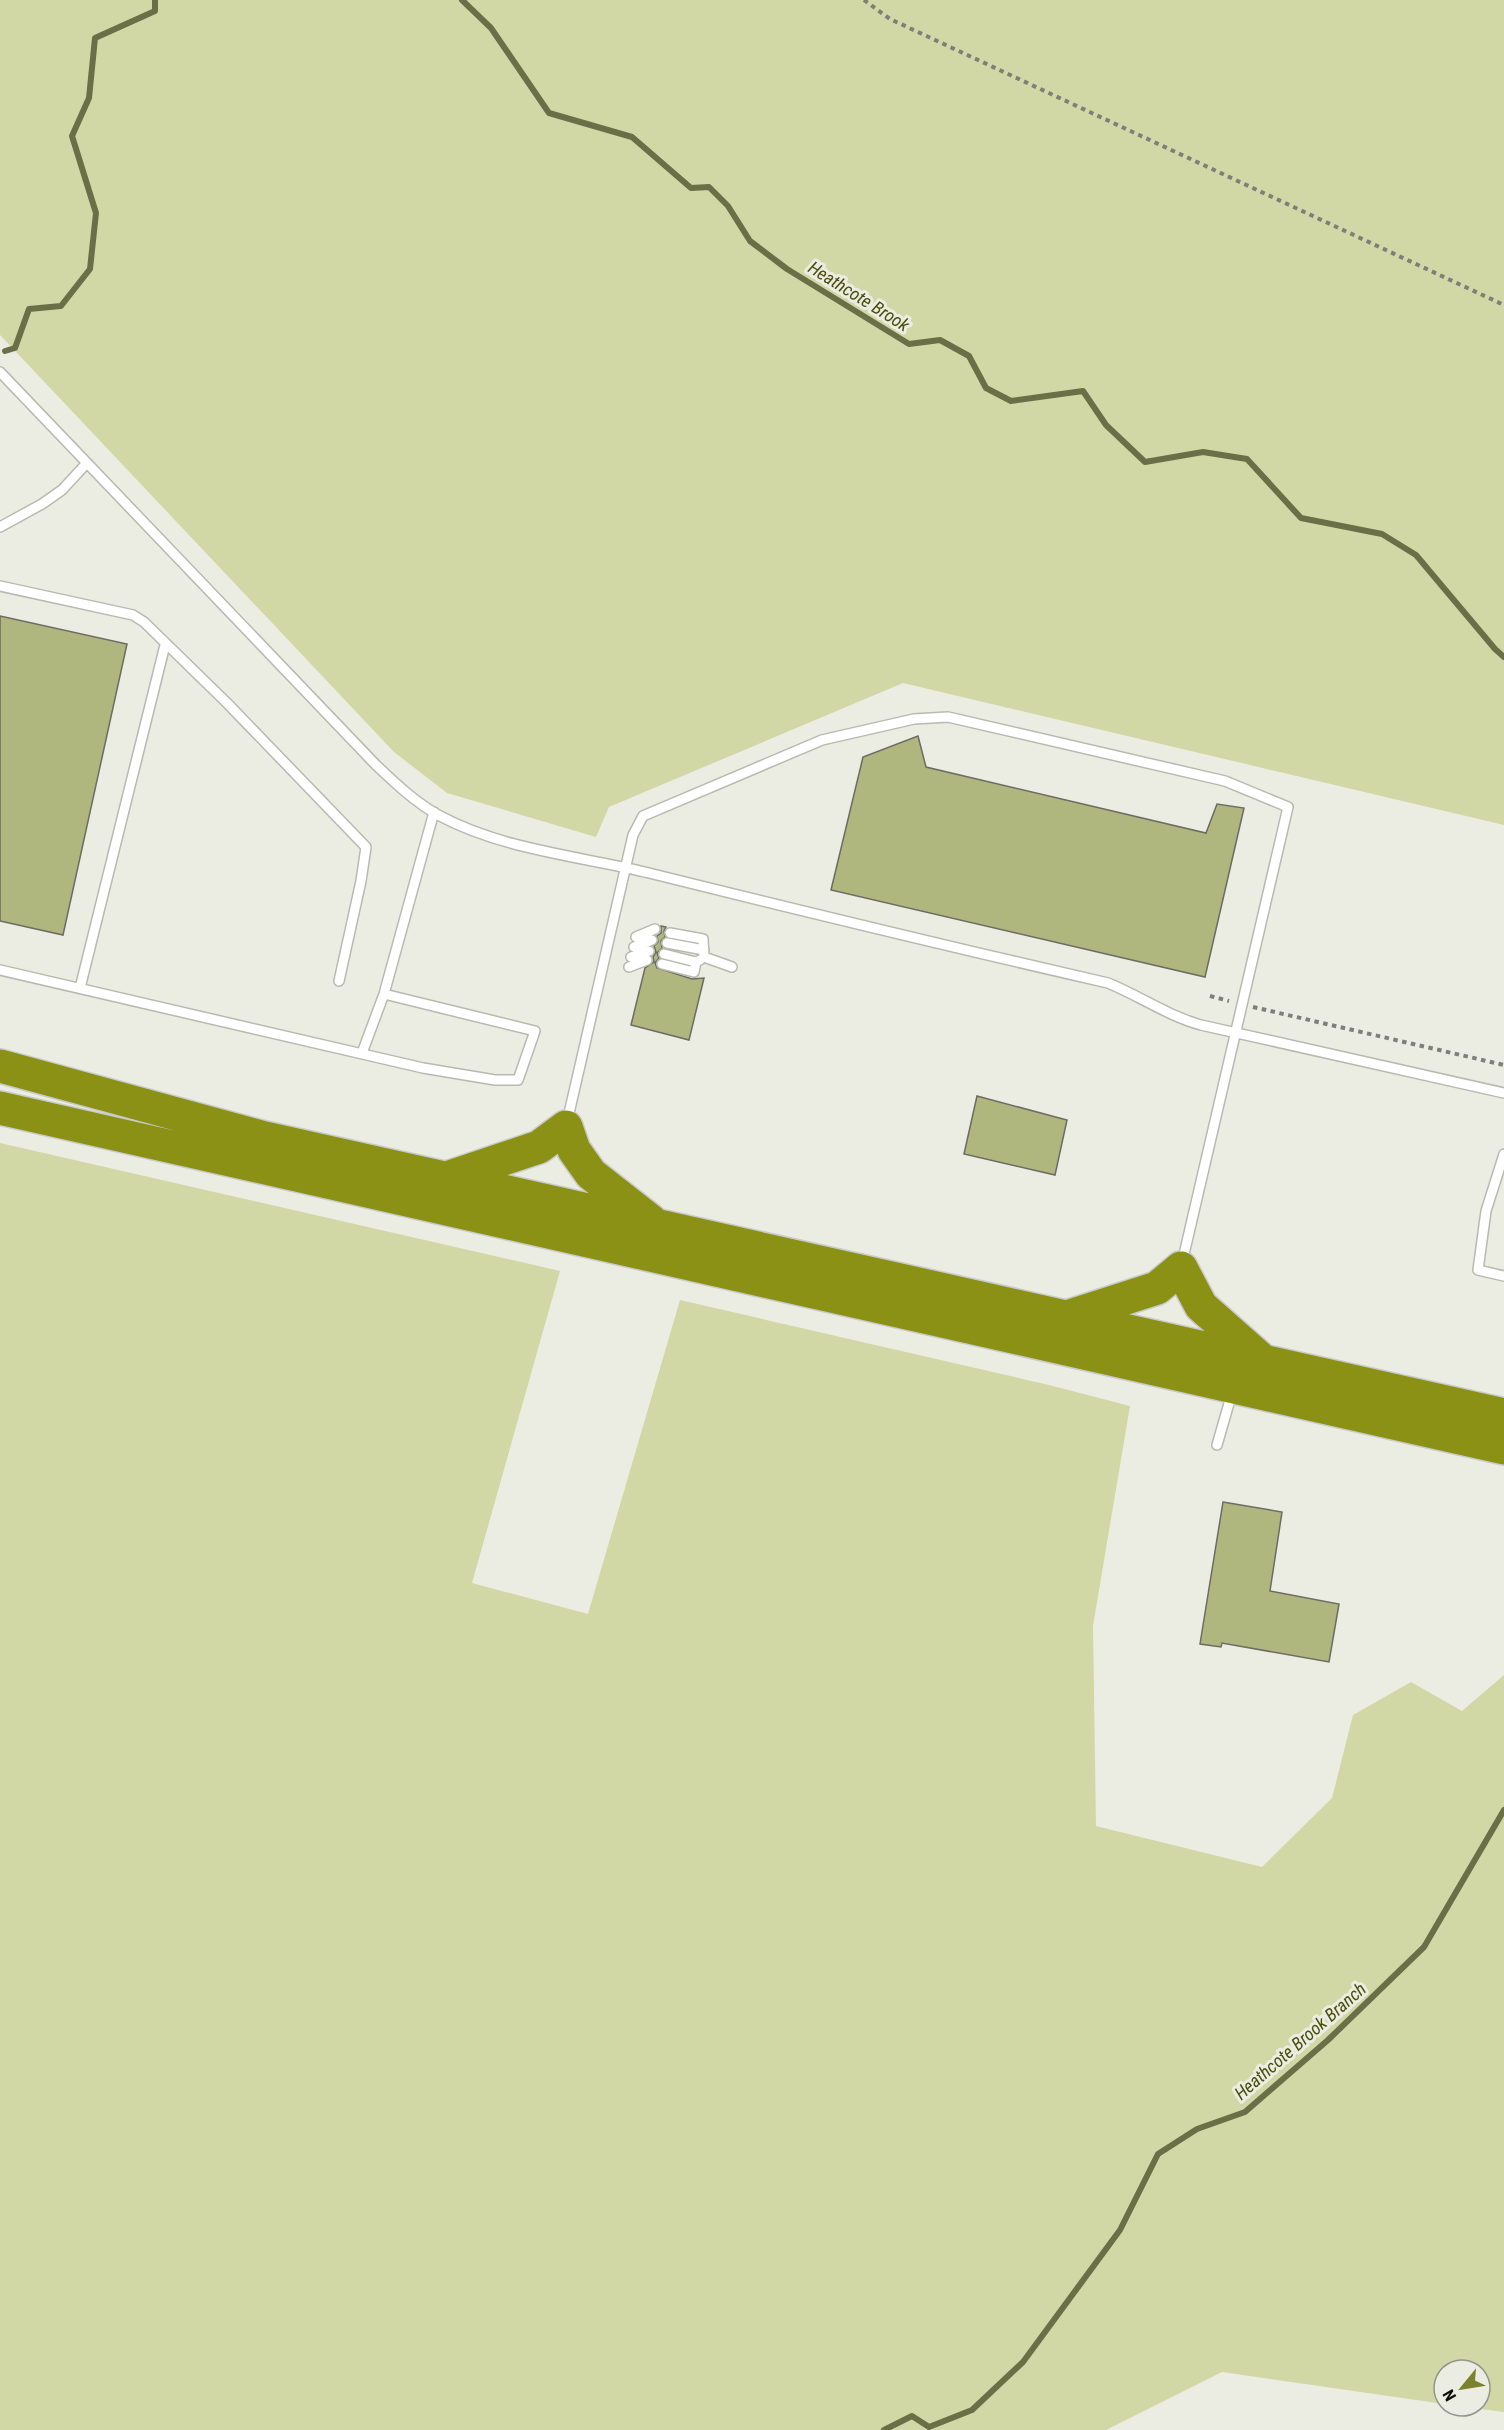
<svg xmlns="http://www.w3.org/2000/svg" width="1504" height="2430" viewBox="0 0 1504 2430" font-family="'Roboto Condensed',sans-serif">
  <style>
    .green { fill: #d2d8a5 }
    .lines { fill: none; stroke-linecap: round; stroke-linejoin: round }
    .stream { stroke: #6a6f47; stroke-width: 6 }
    .building { fill: #b0b77e; stroke: #6b6c63; stroke-width: 1.5 }
    .lane-casing { stroke: #b8baaf; stroke-width: 12 }
    .highway-casing { stroke: #cacac9; stroke-width: 36 }
    .path { stroke: #7e8078; stroke-width: 4; stroke-dasharray: 4.5 4.5; stroke-linecap: butt }
    .lane { stroke: #fff; stroke-width: 9 }
    .highway { stroke: #8a9115; stroke-width: 33 }
    .labels { text-anchor: middle; dominant-baseline: central; stroke-width: 6; stroke-linejoin: round; paint-order: stroke }
    .water-label { font-size: 18px; font-style: italic; fill: #4b4f0c; stroke: #ebede2 }
  </style>
  <rect width="100%" height="100%" fill="#ebede2"/>
  <path class="green" d="M0 0H1504V825L903 683 609 807 596 837 447 793 394 752 0 335Z
    M0 1143 560 1271 472 1583 588 1614 680 1300 1049 1385 1130 1406 1093 1626 1096 1826 1262 1867 1332 1798 1353 1715 1411 1682 1462 1711 1504 1675V2412L1458 2406H1480V2370H1444V2404L1222 2372 1106 2430H0Z"/>
  <g class="lines">
    <path class="stream" d="M462 0 491 28 549 113 632 137 691 188 709 187 728 206 750 241 787 269 909 344 940 340 969 356 986 388 1011 401 1083 391 1106 425 1145 462 1203 452 1247 459 1301 518 1382 534 1416 555 1495 649 1504 657
      M5 351 15 348 29 309 61 306 90 269 96 213 72 136 89 98 95 38 155 11V0
      M884 2430 912 2416 929 2427 972 2410 1023 2362 1120 2230 1158 2154 1197 2129 1245 2112 1328 2040 1424 1947 1504 1810"/>
  </g>
  <path class="building" d="M0 616 127 644 63 935 0 921Z
    M918 736 926 767 1206 833 1217 804 1244 808 1205 977 831 890 863 757Z
    M661 926 666 927 664 931 665 937 661 941 662 948 657 953 659 958 655 963 657 968 692 979 704 978 689 1040 631 1025 645 968 654 962 653 957 656 952 654 946 658 942 657 936 661 933Z
    M977 1096 1067 1120 1055 1175 964 1154Z
    M1223 1502 1282 1512 1270 1591 1339 1604 1329 1662 1222 1643 1221 1647 1200 1644Z"/>
  <g class="lines">
    <defs>
      <path id="lane" d="M0 372 376 765C396 784 416 803 440 816 504 850 580 856 649 873 802 911 955 948 1108 983 1140 996 1168 1016 1201 1025L1504 1093
        M0 527 42 504 62 490 86 464
        M0 586 133 615 144 622 227 703 366 847 361 881 339 981
        M670 933 703 939 704 957 732 967
        M636 937 655 929
        M667 943 704 950
        M634 947 652 940
        M664 954 696 962 700 960
        M631 957 649 951
        M662 964 694 972 696 962
        M629 967 647 960
        M0 970 423 1068 495 1080H518L535 1031 384 994
        M80 988 165 645
        M362 1053 384 994 434 812
        M567 1122 633 835 643 816 822 740 914 719 948 717 1225 781 1288 807 1182 1263
        M1504 1154 1486 1211 1478 1270 1504 1276
        M1217 1445 1232 1393"/>
      <path id="highway" d="M0 1066 261 1137 1504 1415
        M0 1108 1504 1448
        M447 1178 539 1147 566 1127 574 1150 591 1174 651 1221
        M1067 1317 1157 1288 1181 1268 1201 1306 1262 1360"/>
    </defs>
    <use href="#lane" class="lane-casing"/>
    <use href="#highway" class="highway-casing"/>
    <path class="path" d="M864 0 890 19 1504 305
      M1210 996 1229 1001
      M1253 1007 1504 1065"/>
    <use href="#lane" class="lane"/>
    <use href="#highway" class="highway"/>
  </g>
  <g class="labels">
    <g class="water-label">
      <text transform="translate(859 296) rotate(32)">Heathcote Brook</text>
      <text transform="translate(1300 2041) rotate(-41)">Heathcote Brook Branch</text>
    </g>
  </g>
  <g transform="translate(1462 2388) rotate(240)"><circle r="28" fill="#ebede2" stroke="#93948c" stroke-width="1.5"/>
  <path d="M0-4.5L10 22L0 15L-10 22Z" fill="#7b822d"/>
  <text y="-9" font-size="16" font-weight="bold" text-anchor="middle" fill="#0e0f0b">N</text>
  </g>
</svg>
